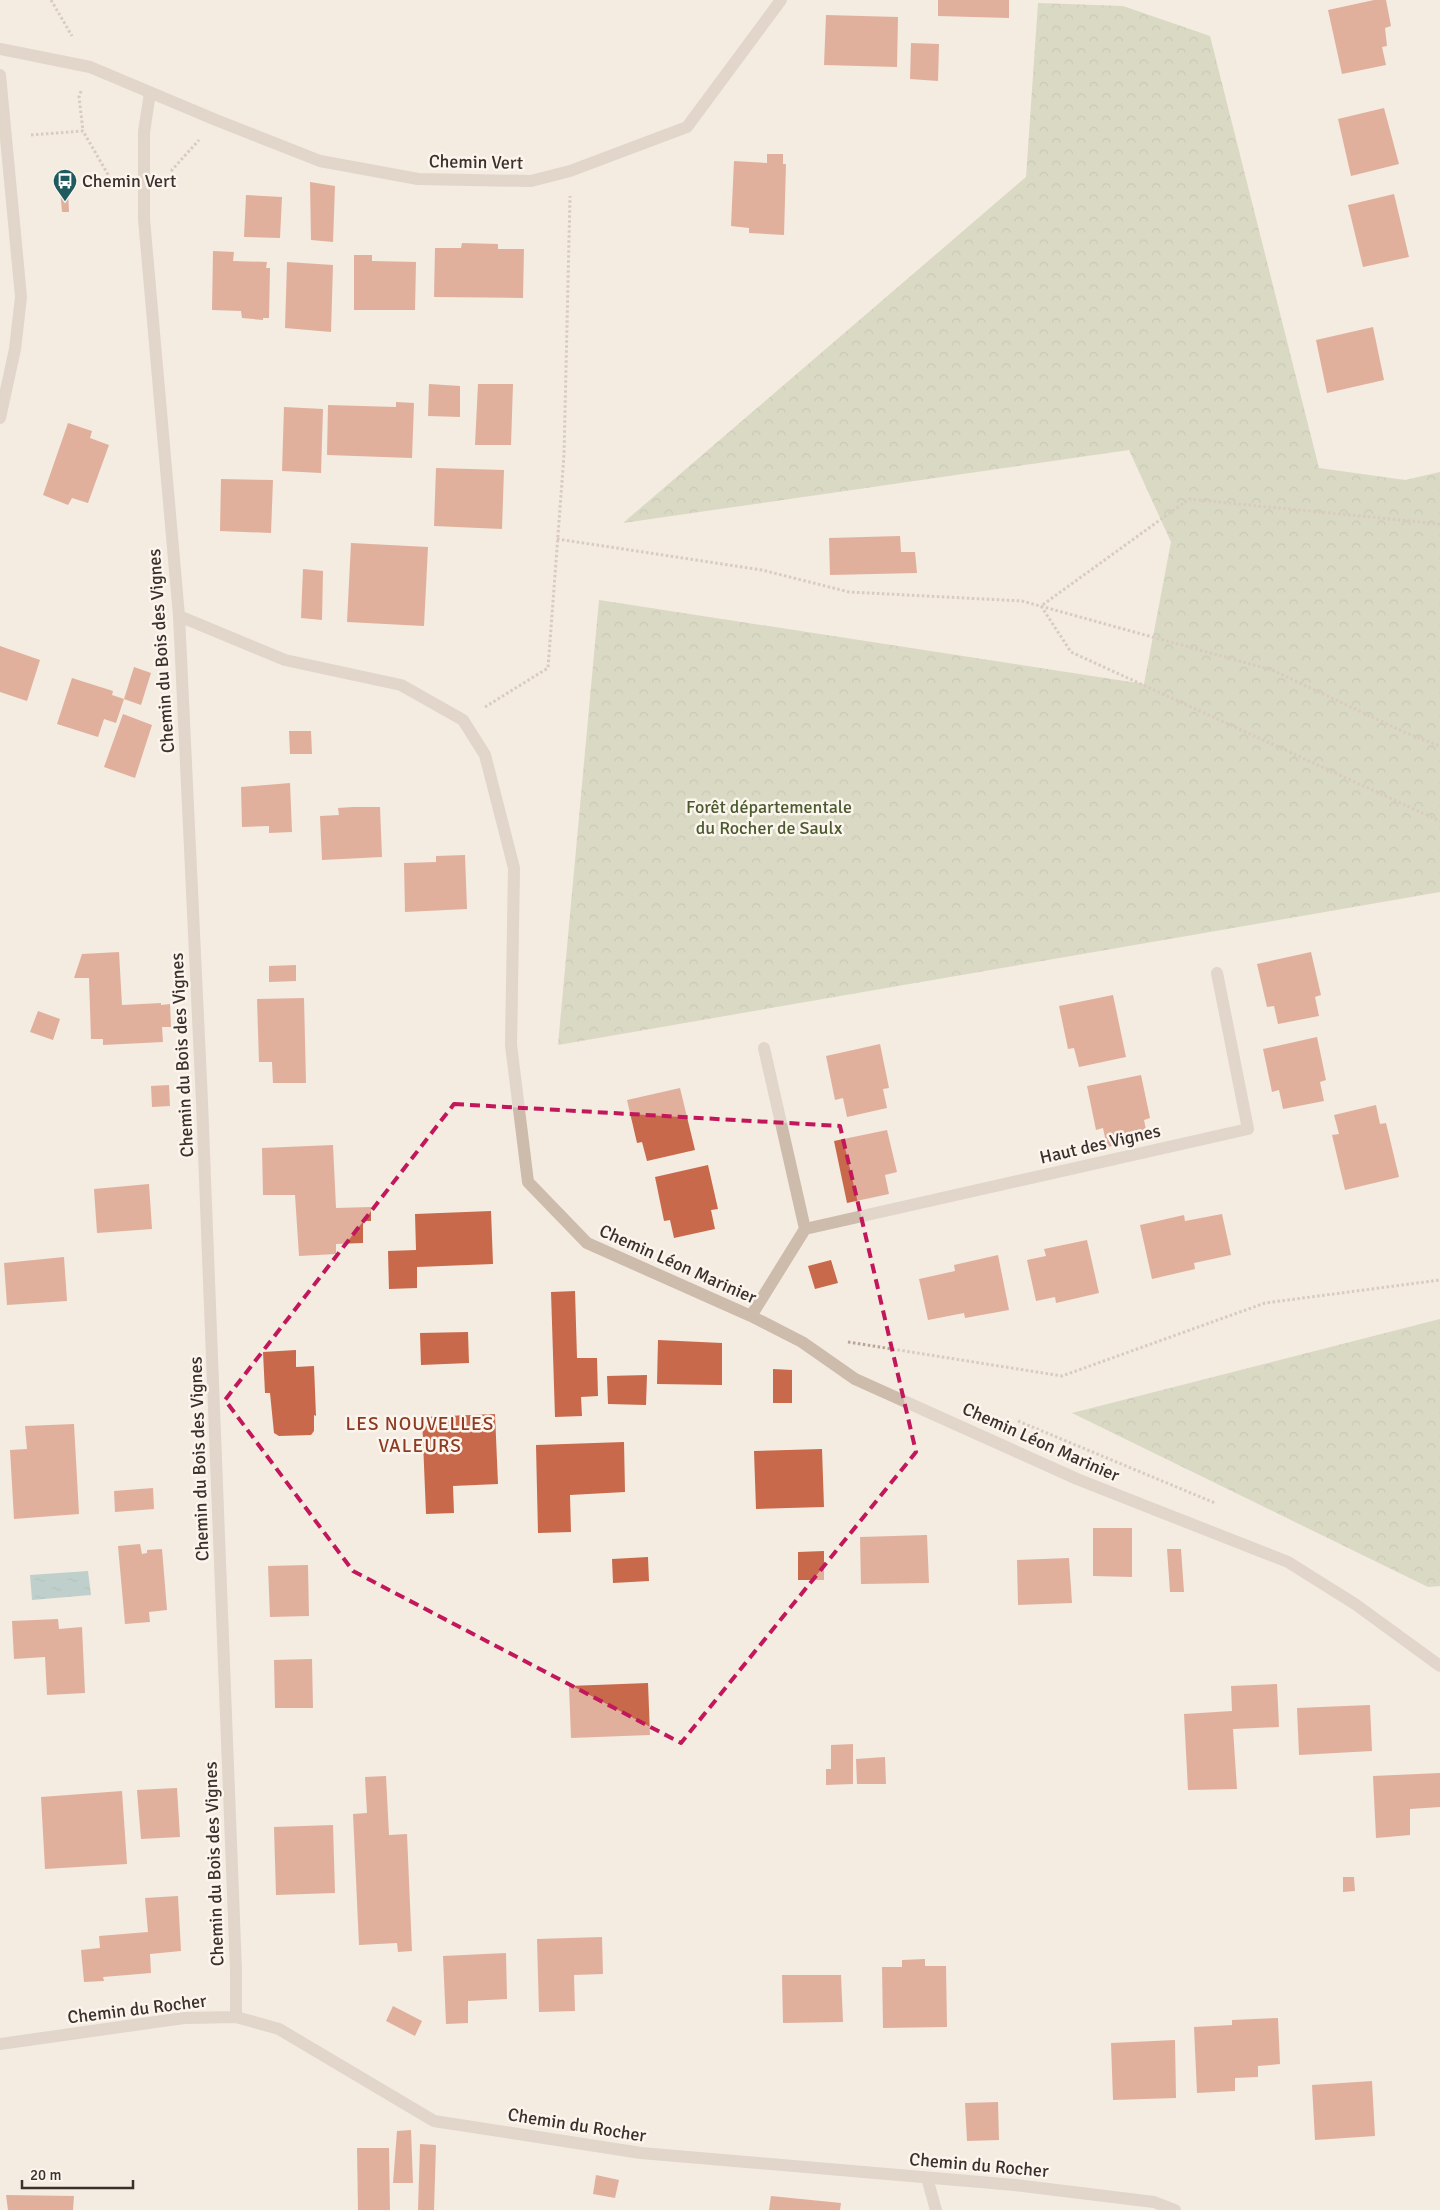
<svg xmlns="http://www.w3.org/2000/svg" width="1440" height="2210" viewBox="0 0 1440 2210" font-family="Signika,sans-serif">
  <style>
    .forest { fill: url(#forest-crowns) }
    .water { fill: url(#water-ripples) }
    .building { fill: #c8694b }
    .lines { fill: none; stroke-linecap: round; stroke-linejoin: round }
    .path { stroke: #b9a596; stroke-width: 3; stroke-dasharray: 2.5 2.5; stroke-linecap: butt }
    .lane { stroke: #cdbbac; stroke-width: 12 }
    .street { stroke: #cdbbac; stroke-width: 12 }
    .marked { fill: none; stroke: #c2185b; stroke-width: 4; stroke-dasharray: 10 6; stroke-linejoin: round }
    .labels { text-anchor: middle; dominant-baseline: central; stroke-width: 5; stroke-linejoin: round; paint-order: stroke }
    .street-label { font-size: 18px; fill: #3b302b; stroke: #fbf5ee }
    .poi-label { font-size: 18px; fill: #3b302b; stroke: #fbf5ee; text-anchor: start }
    .park-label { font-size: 18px; fill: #4a5a2e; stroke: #fbf5ee }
    .neighbourhood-label { font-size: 19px; letter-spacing: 1px; fill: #8c3b22; stroke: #fbf5ee }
  </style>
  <defs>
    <pattern id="forest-crowns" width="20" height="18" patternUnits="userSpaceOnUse" patternTransform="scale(1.25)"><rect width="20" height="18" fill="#b8c4a0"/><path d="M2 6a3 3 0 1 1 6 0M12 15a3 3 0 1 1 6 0" fill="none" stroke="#97a083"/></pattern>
    <pattern id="water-ripples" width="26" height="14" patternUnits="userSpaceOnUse" patternTransform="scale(1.25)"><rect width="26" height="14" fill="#7fb0b2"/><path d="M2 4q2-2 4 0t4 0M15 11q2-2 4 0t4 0" fill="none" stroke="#699091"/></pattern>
  </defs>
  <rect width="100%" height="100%" fill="#f4ebe1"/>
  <path class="forest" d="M1038 3 1123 6 1210 36 1319 468 1405 480 1440 472V892L558 1045 599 600 1144 684 1171 542 1129 450 623 523 1026 177Z
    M1440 1319V1586L1428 1587 1072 1413Z"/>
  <path class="water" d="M88 1571 91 1595 32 1600 30 1575Z"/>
  <path class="building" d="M938 0H1009V18L938 16Z
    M1374 0H1386L1391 26 1385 28 1387 46 1382 47 1386 65 1342 74 1328 10Z
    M826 15 898 17 897 67 824 65Z
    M911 43 939 44 938 81 910 79Z
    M1384 108 1399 164 1351 176 1338 119Z
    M767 154H783V164H786L784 235 749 233V228L731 226 734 161 767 163Z
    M310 182 335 186 333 242 311 240Z
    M60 189H68L69 212H62Z
    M1394 194 1409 257 1363 267 1348 205Z
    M246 195 282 197 280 238 244 237Z
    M462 243 498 244V249H524L523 298 434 297 435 248H461Z
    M213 251 234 252 233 261 267 262 266 268H270L269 318H263V320L242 318 241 311 212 310Z
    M354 255H372V261L416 262 415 310H354Z
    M287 262 333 265 331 332 285 328Z
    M1373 327 1384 380 1327 393 1316 340Z
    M429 384 460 386V417L428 416Z
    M478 384H513L511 445H475Z
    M396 402 414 403 412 458 327 455 328 405 396 407Z
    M284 407 323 409 321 473 282 471Z
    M68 423 92 431 90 438 109 445 88 503 72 498 68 505 43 495Z
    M436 468 504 470 502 529 434 526Z
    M221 479 273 480 271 533 220 531Z
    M900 536 901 552H915L917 573 830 575 829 538Z
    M351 543 428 547 424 626 347 622Z
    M303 569 323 571 322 620 301 618Z
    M0 646 40 660 27 701 0 692Z
    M134 667 151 673 141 705 124 699 116 723 104 719 98 737 57 724 72 678 113 691 112 695 124 699Z
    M123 714 152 725 135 778 104 767Z
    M289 731H311L312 754H290Z
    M290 783 292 832 269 833V826L242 827 241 787Z
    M353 807H380L382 857 322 860 320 816 339 815 338 808Z
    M465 855 467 909 405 912 404 863 436 862V856Z
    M119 952 122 1005 161 1003V1005L170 1004 171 1027H162L163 1042 103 1045V1039H91L89 978H74L82 954Z
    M1311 952 1321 995 1315 997 1319 1016 1278 1024 1274 1006 1267 1007 1257 964Z
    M296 965V981L269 982V966Z
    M1113 995 1126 1057 1079 1067 1074 1048 1068 1049 1059 1006Z
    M304 998 306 1083H273L272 1062H259L257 999Z
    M38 1011 60 1019 53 1040 30 1032Z
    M1317 1037 1326 1080 1320 1082 1324 1101 1283 1109 1279 1090 1272 1092 1263 1049Z
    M880 1044 889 1088 883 1089 887 1108 847 1117 843 1098 835 1100 826 1056Z
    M1141 1075 1150 1118 1144 1120 1148 1139 1107 1147 1103 1128 1096 1130 1087 1086Z
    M169 1085 170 1106 152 1107 151 1086Z
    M680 1088 695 1150 647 1161 642 1142 637 1143 627 1100Z
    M1376 1105 1380 1124 1386 1123 1399 1177 1345 1190 1332 1135 1339 1134 1334 1115Z
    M887 1130 897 1172 885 1175 889 1194 847 1203 834 1141Z
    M333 1145 336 1208 371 1207V1221H363V1243L336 1244V1254L299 1256 295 1195H263L262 1148Z
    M708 1165 718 1209 711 1210 715 1229 674 1238 670 1220 664 1221 655 1177Z
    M149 1184 152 1229 97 1233 94 1189Z
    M491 1211 493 1264 417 1267V1288L389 1289 388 1251 416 1250 415 1214Z
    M1222 1214 1231 1255 1194 1263 1195 1269 1152 1279 1140 1225 1184 1215 1185 1221Z
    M1087 1240 1099 1293 1056 1303 1055 1297 1036 1301 1027 1260 1046 1256 1044 1249Z
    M998 1255 1009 1310 965 1318 964 1313 928 1320 919 1279 955 1271 954 1265Z
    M64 1257 67 1301 7 1305 4 1263Z
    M831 1260 838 1283 815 1289 808 1266Z
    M575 1291 577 1358H597L598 1396 581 1397 582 1416 555 1417 551 1292Z
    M468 1332 469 1363 421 1365 420 1333Z
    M658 1340 722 1343V1385L657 1384Z
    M296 1350V1367L314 1366 316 1416 314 1415V1431L311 1435 279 1436 274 1433 270 1393H265L263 1352Z
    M773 1369 792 1370V1403H773Z
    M647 1375 646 1405 608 1404 607 1376Z
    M495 1414 498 1484 453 1486 454 1513 426 1514 422 1417Z
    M74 1424 79 1514 14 1519 10 1450 27 1449 25 1426Z
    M624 1442 625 1492 570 1495 571 1532 538 1533 536 1445Z
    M822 1449 824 1507 756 1509 754 1451Z
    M153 1488 154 1509 115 1512 114 1491Z
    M1093 1528H1132V1577L1093 1576Z
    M927 1535 929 1583 861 1584 860 1537Z
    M140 1544 142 1554 147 1553V1550L162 1549 167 1610 149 1612 150 1622 125 1624 118 1546Z
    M1167 1549H1181L1184 1592H1170Z
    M824 1551V1580H798V1552Z
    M648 1557 649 1581 613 1583 612 1559Z
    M1069 1558 1072 1603 1018 1605 1017 1560Z
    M308 1565 309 1616 270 1617 268 1566Z
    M58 1619 59 1629 82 1627 85 1693 47 1695 45 1657 14 1659 12 1621Z
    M312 1659 313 1708H275L274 1660Z
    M648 1683 650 1735 571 1738 569 1686Z
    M1277 1684 1279 1727 1233 1729 1237 1789 1188 1790 1184 1714 1232 1711 1231 1686Z
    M1370 1705 1372 1751 1299 1755 1297 1708Z
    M853 1744V1784L826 1785V1769H831V1745Z
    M885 1757 886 1784H857L856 1759Z
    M1440 1773V1807L1410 1809V1835L1376 1838 1373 1776Z
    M386 1776 389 1835 407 1834 412 1951 398 1952 397 1943 359 1945 353 1814 367 1813 365 1777Z
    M177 1788 180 1837 141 1839 137 1790Z
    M122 1791 127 1864 45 1869 41 1797Z
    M333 1825 335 1893 276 1895 274 1827Z
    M1343 1877H1354L1355 1891 1343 1892Z
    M178 1896 181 1951 150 1954 151 1973 103 1977 104 1981 84 1982 81 1950 100 1948 99 1936 148 1932 145 1898Z
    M602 1937 603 1974 574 1975 575 2011 539 2012 537 1939Z
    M506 1953 507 1999 468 2001V2023L446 2024 443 1956Z
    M925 1959V1966H946L947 2027 883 2028 882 1967H902V1960Z
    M782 1975H841L843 2022 783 2023Z
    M393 2006 422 2021 415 2036 386 2021Z
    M1278 2018 1280 2064 1258 2066V2077L1235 2078V2091L1197 2093 1194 2027 1232 2025V2020Z
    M1175 2040 1176 2098 1113 2100 1111 2043Z
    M1372 2081 1375 2136 1315 2140 1312 2085Z
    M998 2102 999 2140 967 2141 965 2103Z
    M411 2130 413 2183H393L397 2131Z
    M420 2144 436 2145 434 2210H418Z
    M357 2148H389L390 2210H358Z
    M596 2175 619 2180 615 2198 593 2194Z
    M6 2195 74 2196 73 2210H8Z
    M771 2196 841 2203 840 2210H769Z"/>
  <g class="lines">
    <path class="path" d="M51 0 72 36
      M81 91 79 97 83 131
      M31 135 83 131 110 178 119 177
      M171 171 199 140
      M1440 524 1189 499 1041 606 1071 652 1440 821
      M557 539 762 570 849 592 1022 601 1272 670 1404 732 1440 746
      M485 707 548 668 564 455 570 196
      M848 1342 1062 1376 1265 1303 1440 1280
      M1018 1421 1215 1503"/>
    <path class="lane" d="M927 2178 936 2210"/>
    <path class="street" d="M0 49 90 67 216 120 320 161 418 179 531 181 570 171 687 127 781 0
      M0 75 21 297 15 349 0 418
      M150 93 144 132V219L179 616 202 1102 236 1971V2017
      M179 616 285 660 401 685 463 720 485 755 514 868 511 1045 528 1182 587 1243 751 1316 802 1342 855 1379 1077 1479 1288 1562 1355 1604 1440 1666
      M805 1229 1248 1129 1217 973
      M751 1316 805 1229 764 1048
      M0 2044 184 2018 236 2017 279 2029 434 2121 641 2153 1015 2185 1154 2202 1175 2210"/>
  </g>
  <path d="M0 0H1440V2210H0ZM454 1104 840 1126 916 1452 681 1743 353 1571 225 1400Z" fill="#f4ebe1" fill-opacity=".55" fill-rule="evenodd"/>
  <path class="marked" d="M454 1104 840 1126 916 1452 681 1743 353 1571 225 1400Z"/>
  <defs>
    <symbol id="bus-pin" viewBox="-11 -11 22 30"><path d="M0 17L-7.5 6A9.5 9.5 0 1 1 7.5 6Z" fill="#1f5a5e" stroke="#fbf5ee"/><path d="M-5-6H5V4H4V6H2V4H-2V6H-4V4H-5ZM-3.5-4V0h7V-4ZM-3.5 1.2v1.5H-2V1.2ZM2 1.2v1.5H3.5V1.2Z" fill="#fff"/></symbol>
  </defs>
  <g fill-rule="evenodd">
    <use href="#bus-pin" x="51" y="167" width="28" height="38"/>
  </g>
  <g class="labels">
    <g class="street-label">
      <text transform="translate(476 162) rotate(1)">Chemin Vert</text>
      <text transform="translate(161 651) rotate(-94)">Chemin du Bois des Vignes</text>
      <text transform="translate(182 1055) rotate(-93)">Chemin du Bois des Vignes</text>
      <text transform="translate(1100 1144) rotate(-13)">Haut des Vignes</text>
      <text transform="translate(678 1264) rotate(24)">Chemin Léon Marinier</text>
      <text transform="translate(1041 1442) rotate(24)">Chemin Léon Marinier</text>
      <text transform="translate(199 1459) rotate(-92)">Chemin du Bois des Vignes</text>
      <text transform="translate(214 1864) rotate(-92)">Chemin du Bois des Vignes</text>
      <text transform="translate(137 2009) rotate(-7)">Chemin du Rocher</text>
      <text transform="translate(577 2125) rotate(9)">Chemin du Rocher</text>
      <text transform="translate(979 2165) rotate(5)">Chemin du Rocher</text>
    </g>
    <g class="poi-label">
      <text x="82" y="181">Chemin Vert</text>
    </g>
    <g class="park-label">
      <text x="769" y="807">Forêt départementale<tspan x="769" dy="21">du Rocher de Saulx</tspan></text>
    </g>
    <g class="neighbourhood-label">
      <text x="420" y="1424">LES NOUVELLES<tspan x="420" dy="22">VALEURS</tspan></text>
    </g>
  </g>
  <path d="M22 2180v8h111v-8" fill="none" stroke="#3b302b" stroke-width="2.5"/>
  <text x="30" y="2180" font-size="15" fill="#3b302b" stroke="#fbf5ee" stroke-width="4" paint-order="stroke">20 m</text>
</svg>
